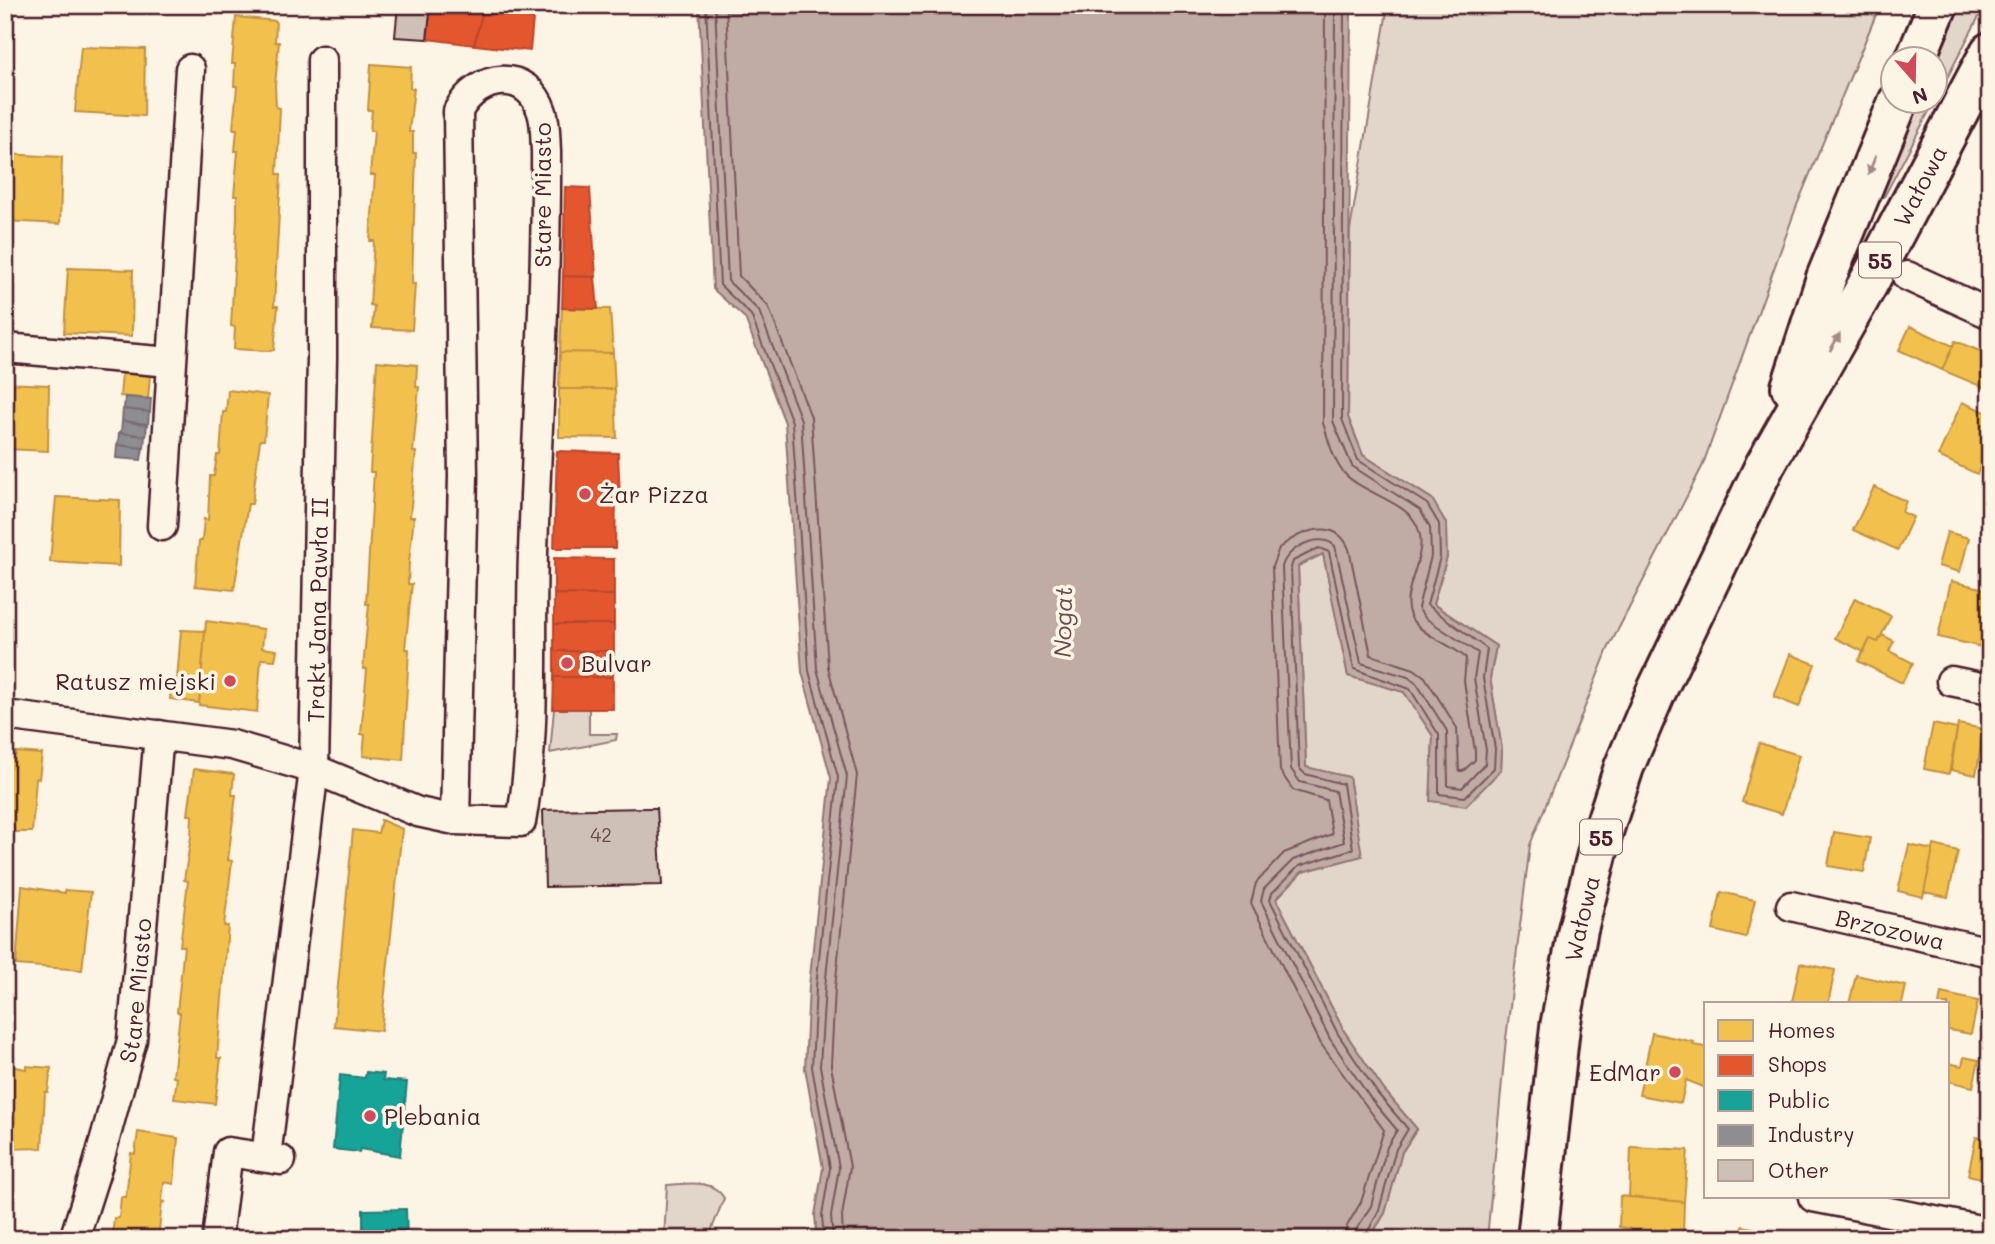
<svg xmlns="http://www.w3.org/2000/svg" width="1995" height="1244" viewBox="0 0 1995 1244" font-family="Mali,sans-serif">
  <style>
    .green { fill: #e2d5ca; stroke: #967a7a; stroke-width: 2 }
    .water { fill: #c0aca5; stroke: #917474; stroke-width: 2 }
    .homes { fill: #f2c14e; stroke: #c09044; stroke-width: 2 }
    .shops { fill: #e4572e; stroke: #b6462d; stroke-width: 2 }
    .public { fill: #17a398; stroke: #267b77; stroke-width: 2 }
    .industry { fill: #8d8d92; stroke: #796c73; stroke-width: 2 }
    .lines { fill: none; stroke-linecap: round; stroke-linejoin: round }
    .shore { stroke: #79575c; stroke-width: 2 }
    .building { fill: #cfc0b7; stroke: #4a1f2b; stroke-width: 2 }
    .street-casing { stroke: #4a1f2b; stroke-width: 33 }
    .primary-casing { stroke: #4a1f2b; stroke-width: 44 }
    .street { stroke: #fcf5e5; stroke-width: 28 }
    .primary { stroke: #fcf5e5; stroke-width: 38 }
    .oneway { fill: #a38a88 }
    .poi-dot { fill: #d1495b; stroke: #fcf5e5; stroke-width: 2.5 }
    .labels { text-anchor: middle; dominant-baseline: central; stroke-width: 7; stroke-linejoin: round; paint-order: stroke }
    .number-label { font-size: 19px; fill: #6b474e }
    .shield { fill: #fcf5e5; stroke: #7f5f63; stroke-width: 2 }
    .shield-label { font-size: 21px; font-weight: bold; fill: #4a1f2b }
    .street-label { font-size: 23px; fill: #4a1f2b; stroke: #fcf5e5 }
    .poi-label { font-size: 23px; fill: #4a1f2b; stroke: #fcf5e5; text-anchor: start }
    .water-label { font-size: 24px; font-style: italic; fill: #6d4950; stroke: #fcf5e5 }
  </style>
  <rect width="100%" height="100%" fill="#fcf5e5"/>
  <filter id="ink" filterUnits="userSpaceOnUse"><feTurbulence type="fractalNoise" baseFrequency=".0143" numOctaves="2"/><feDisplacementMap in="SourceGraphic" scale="14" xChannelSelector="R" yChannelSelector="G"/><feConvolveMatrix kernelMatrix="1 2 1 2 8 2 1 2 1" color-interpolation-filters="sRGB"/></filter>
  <g filter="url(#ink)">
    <path class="green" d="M1388 5H1880L1797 205 1702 467 1608 649 1530 845 1506 1039 1487 1239H1369L1385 1213 1402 1152 1417 1129 1384 1090 1344 1031 1276 899 1302 872 1361 856 1349 777 1306 768 1298 566 1323 553 1348 676 1404 692 1433 736 1431 801 1501 770 1502 749 1490 678 1496 646 1433 604 1447 557 1432 499 1363 455 1348 417 1350 230Z
      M1952 5H1985L1936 99V60Z
      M1911 102H1934L1884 197 1872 191Z
      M554 709H589V734H617L616 740 550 753Z
      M667 1185C687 1184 712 1178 724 1198L708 1239H664Z"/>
    <path class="water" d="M699 5H1351L1348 417 1363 455 1432 499 1446 523 1447 557 1433 604 1496 646 1490 678 1502 749 1501 770 1466 806 1430 801 1433 736 1404 692 1348 676 1323 554 1298 566 1306 767 1349 777 1362 856 1302 872 1276 899 1344 1031 1384 1090 1417 1129 1402 1152 1385 1213 1369 1239H817L815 1215 823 1168 805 1068 809 986 831 778 802 672 785 423 745 318 713 289Z"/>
    <path class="homes" d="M236 17 276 21 275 42H279L275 86 276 107 280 108 277 174H281L274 306H278L274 350 270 351 234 349 235 327 231 326 237 218V196H234L238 151H235L237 129H233L237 86H234L235 64H232Z
      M81 47 145 49 144 116 75 112Z
      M371 64 411 67 410 88H414L409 132H413V153H416L412 284H415L412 330 372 328 374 306 370 305 374 241H370L375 175H370L374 131H370L372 110H368Z
      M5 154 62 157 60 224 5 221Z
      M68 268 133 270 132 336 64 333Z
      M562 308 610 309 613 353 560 352Z
      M1910 326 1953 346 1942 370 1899 350Z
      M1955 341 1990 355V390L1942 370Z
      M560 352 613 353 615 389H559Z
      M377 361 417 365 416 387H419L413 452H416L410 517H414L409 562 408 584H412L405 649H409L403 760 363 756 365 735 361 734 367 669H363L369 604H366L374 472H370Z
      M122 373 150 375 148 399 120 396Z
      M5 383 49 385 48 451 5 449Z
      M559 389H615L617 438 559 437Z
      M228 390 268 395 264 440H260L252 504H248L234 590 195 586 199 541H202L204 519 208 520 210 476H214L217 455H220L223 412H226Z
      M1962 402 1990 414V446L1977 474 1938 456Z
      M1874 487 1906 501 1902 512 1913 517 1898 550 1853 530Z
      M56 497 120 500 119 566 50 562Z
      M1947 532 1969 538 1960 572 1938 566Z
      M1951 581 1990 590V614L1982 647 1938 637Z
      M1855 598 1891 616 1878 642 1870 639 1864 652 1835 638Z
      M206 621 264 629 262 648 277 650 275 660 261 659 257 712 199 705Z
      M181 630 205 631 199 703 170 699 172 679 177 680Z
      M1882 635 1894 641 1889 651 1913 663 1902 683 1858 661 1870 639 1878 642Z
      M1790 654 1815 664 1799 707 1774 697Z
      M1933 724 1957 729 1949 774 1924 769Z
      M1958 724 1984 729 1976 775 1951 770Z
      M1759 743 1799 755 1782 814 1742 802Z
      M16 752 42 754 39 779 36 778 32 832H5V754L16 755Z
      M194 769 234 774 232 795H236L228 860 232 861 224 926H228L217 1058H221L215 1104 174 1099 177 1078 173 1077 180 1013 177 1012 184 946H180L188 881 184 880 191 837 192 815H188Z
      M381 820 402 829 381 1031 334 1026 353 830 378 833Z
      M1834 832 1870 838 1864 872 1828 866Z
      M1909 845 1933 850 1923 897 1898 891Z
      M1934 845 1958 851 1948 897 1924 892Z
      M22 886 65 893V890L91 892 82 970 16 965Z
      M1721 892 1755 900 1746 938 1713 930Z
      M1800 963 1835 970 1828 1004 1792 1002Z
      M1856 975 1906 986 1902 1004H1849Z
      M1941 993 1978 1001 1971 1034 1948 1030V1004H1939Z
      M1652 1033 1694 1042 1693 1045 1706 1047V1088L1686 1080 1681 1103 1639 1095Z
      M1964 1057 1979 1060 1973 1087 1948 1081V1063L1962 1066Z
      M5 1065 26 1069V1066L51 1068 48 1092H45L42 1148 5 1149Z
      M138 1132 178 1138 174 1184 164 1182 162 1201 166 1202 162 1203 158 1239H112L114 1218H119L121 1197H126L131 1153 135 1154Z
      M1976 1137 1990 1140V1180L1968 1175Z
      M1631 1147 1688 1150 1684 1202 1629 1197Z
      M1620 1196 1684 1202 1683 1239H1629L1630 1229 1619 1227Z
      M1743 1226 1781 1234 1780 1239H1741Z"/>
    <path class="shops" d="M431 5H467V8L483 10 474 45 427 39Z
      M483 10 533 19 530 51 474 45Z
      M565 187 590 188 596 277 563 276Z
      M563 276 595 277 598 309 562 308Z
      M557 451 618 453 620 497 616 498 615 548H554Z
      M554 558 614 559V595L554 594Z
      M554 594 614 595V624H554Z
      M554 624H614V651H554Z
      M554 651H614L613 677H554Z
      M554 677H613V709H553Z"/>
    <path class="public" d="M366 1072 384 1074 383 1080 407 1082 400 1156 360 1149 359 1152 333 1149 340 1075 365 1078Z
      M406 1209 407 1239H363V1210Z"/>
    <path class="industry" d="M125 397 151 399 150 412 124 409Z
      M123 409 149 412 148 425 122 421Z
      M122 421 147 424 146 436 121 433Z
      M119 433 145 436 144 448 118 445Z
      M117 445 143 448 141 460 116 458Z"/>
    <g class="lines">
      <path class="shore" d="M706 5 720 285 751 315 792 422 809 671 838 777 816 987 812 1067 830 1168 822 1216 824 1239
        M715 5 728 281 759 311 801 420 817 669 847 776 825 987 820 1066 839 1168 831 1216 833 1239
        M726 5 739 276 768 306 811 417 828 667 857 775 835 988 831 1066 850 1167 842 1216 843 1239
        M1325 5 1323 423C1328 438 1333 461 1344 473 1361 492 1403 501 1415 522 1435 554 1393 594 1413 621 1426 637 1451 644 1466 658L1464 681 1475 751V760L1463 771H1459L1457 728 1425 677 1414 669 1371 655 1349 549C1336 516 1300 531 1279 548L1272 567 1280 771 1293 790 1326 800 1332 834 1284 853 1256 883 1251 903 1321 1044 1384 1130 1361 1202 1347 1226 1344 1239
        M1335 5 1333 421 1352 466 1420 510 1430 527 1431 556 1418 608 1425 618 1478 653 1474 678 1486 750 1485 764 1462 788 1448 786 1447 731 1417 684 1408 677 1361 663 1335 546C1320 531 1286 548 1282 567L1291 769 1300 782 1335 791 1344 842 1293 860 1264 889 1261 901 1330 1039 1371 1099 1397 1130 1387 1147 1371 1206 1356 1230 1355 1239
        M1344 5 1342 419 1358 460 1427 504 1439 524 1440 557 1427 605 1487 649 1483 678 1495 749 1494 768 1465 797 1439 794V735L1410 689 1354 669 1329 552 1319 548 1293 561 1291 568 1299 768 1305 774 1343 784 1353 849 1299 866 1272 893 1270 900 1338 1034 1378 1094 1408 1129 1396 1149 1379 1210 1364 1239"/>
    </g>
    <path class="building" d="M398 5H431L427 39 395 37Z
      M647 808H657L662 885 545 887 543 810Z"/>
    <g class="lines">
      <defs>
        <g id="street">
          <path d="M1907 276 1990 314"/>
          <path d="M5 348 171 362"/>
          <path d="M162 526 190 69"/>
          <path d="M1951 681 1990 689"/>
          <path d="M5 715 232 745 314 769 418 812 455 820 521 822C537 733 530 643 533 553 537 419 547 285 546 151 545 139 546 124 542 112 528 68 478 73 458 111L463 476 455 820"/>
          <path id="s1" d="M1791 906 1990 952"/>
          <path id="s2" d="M266 1157 314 769 322 358V60"/>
          <path d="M1813 1197 1990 1232"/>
          <path id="s3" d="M74 1239 98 1164 132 1040 159 735"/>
          <path d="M217 1239 228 1152 281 1160"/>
        </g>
        <g id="primary">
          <path d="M1915 60 1938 5"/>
          <path d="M1791 387 1826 278 1898 102"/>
          <path id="s4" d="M1537 1239 1560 1027 1578 929 1602 835 1624 767 1655 694 1765 465 1869 282 1990 52"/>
        </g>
      </defs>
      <use href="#street" class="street-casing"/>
      <use href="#primary" class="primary-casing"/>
      <use href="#street" class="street"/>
      <use href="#primary" class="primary"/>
    </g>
    <defs><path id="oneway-solid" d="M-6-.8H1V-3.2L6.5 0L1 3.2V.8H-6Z" transform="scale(1.75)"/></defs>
    <g class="oneway">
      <use href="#oneway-solid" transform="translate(1872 165) rotate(112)"/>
      <use href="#oneway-solid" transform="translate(1835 342) rotate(-60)"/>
    </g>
  </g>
  <g class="poi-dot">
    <circle cx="585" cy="494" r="7"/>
    <circle cx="567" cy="663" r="7"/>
    <circle cx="230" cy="681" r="7"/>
    <circle cx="1675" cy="1072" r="7"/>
    <circle cx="370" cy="1116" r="7"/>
  </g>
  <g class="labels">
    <g class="number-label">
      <text x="601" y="834">42</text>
    </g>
    <g class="shield">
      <rect x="1859" y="242.5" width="42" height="35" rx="5"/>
      <rect x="1580" y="819.5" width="42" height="35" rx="5"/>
    </g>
    <g class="shield-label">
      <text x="1880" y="260">55</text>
      <text x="1601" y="837">55</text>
    </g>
    <g class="street-label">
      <text stroke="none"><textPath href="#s4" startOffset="1134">Wałowa</textPath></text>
      <text transform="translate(542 195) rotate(-90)">Stare Miasto</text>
      <text stroke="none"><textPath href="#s2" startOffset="550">Trakt Jana Pawła II</textPath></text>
      <text stroke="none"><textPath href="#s4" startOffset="324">Wałowa</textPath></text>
      <text stroke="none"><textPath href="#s1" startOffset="102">Brzozowa</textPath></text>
      <text stroke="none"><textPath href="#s3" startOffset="257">Stare Miasto</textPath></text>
    </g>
    <g class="poi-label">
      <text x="599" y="494">Żar Pizza</text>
      <text x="581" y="663">Bulvar</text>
      <text x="216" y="681" text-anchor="end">Ratusz miejski</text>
      <text x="1661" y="1072" text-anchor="end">EdMar</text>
      <text x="384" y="1116">Plebania</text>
    </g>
    <g class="water-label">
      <text transform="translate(1062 622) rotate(-89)">Nogat</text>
    </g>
  </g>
  <rect width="1995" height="1244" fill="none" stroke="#fcf5e5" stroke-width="28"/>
  <rect x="14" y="14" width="1967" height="1216" fill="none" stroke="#4a1f2b" stroke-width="2.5" filter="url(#ink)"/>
  <rect x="1704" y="1002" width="245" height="196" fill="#fcf5e5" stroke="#b59f9b" stroke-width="2"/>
  <rect x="1718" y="1020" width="35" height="21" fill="#f2c14e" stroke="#b59f9b" stroke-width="2"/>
  <text x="1768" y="1038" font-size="21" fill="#4a1f2b">Homes</text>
  <rect x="1718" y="1055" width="35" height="21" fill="#e4572e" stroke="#b59f9b" stroke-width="2"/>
  <text x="1768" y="1072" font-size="21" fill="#4a1f2b">Shops</text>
  <rect x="1718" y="1090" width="35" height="21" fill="#17a398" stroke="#b59f9b" stroke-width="2"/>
  <text x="1768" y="1108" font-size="21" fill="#4a1f2b">Public</text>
  <rect x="1718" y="1125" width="35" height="21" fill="#8d8d92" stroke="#b59f9b" stroke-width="2"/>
  <text x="1768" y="1142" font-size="21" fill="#4a1f2b">Industry</text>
  <rect x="1718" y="1160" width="35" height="21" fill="#cfc0b7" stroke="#b59f9b" stroke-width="2"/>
  <text x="1768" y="1178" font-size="21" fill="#4a1f2b">Other</text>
  <g transform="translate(1914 80) rotate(160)"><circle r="33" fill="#fcf5e5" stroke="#b59f9b" stroke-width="2"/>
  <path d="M0-5L12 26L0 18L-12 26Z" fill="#d1495b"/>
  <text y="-10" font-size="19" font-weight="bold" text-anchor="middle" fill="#4a1f2b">N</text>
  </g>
</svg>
